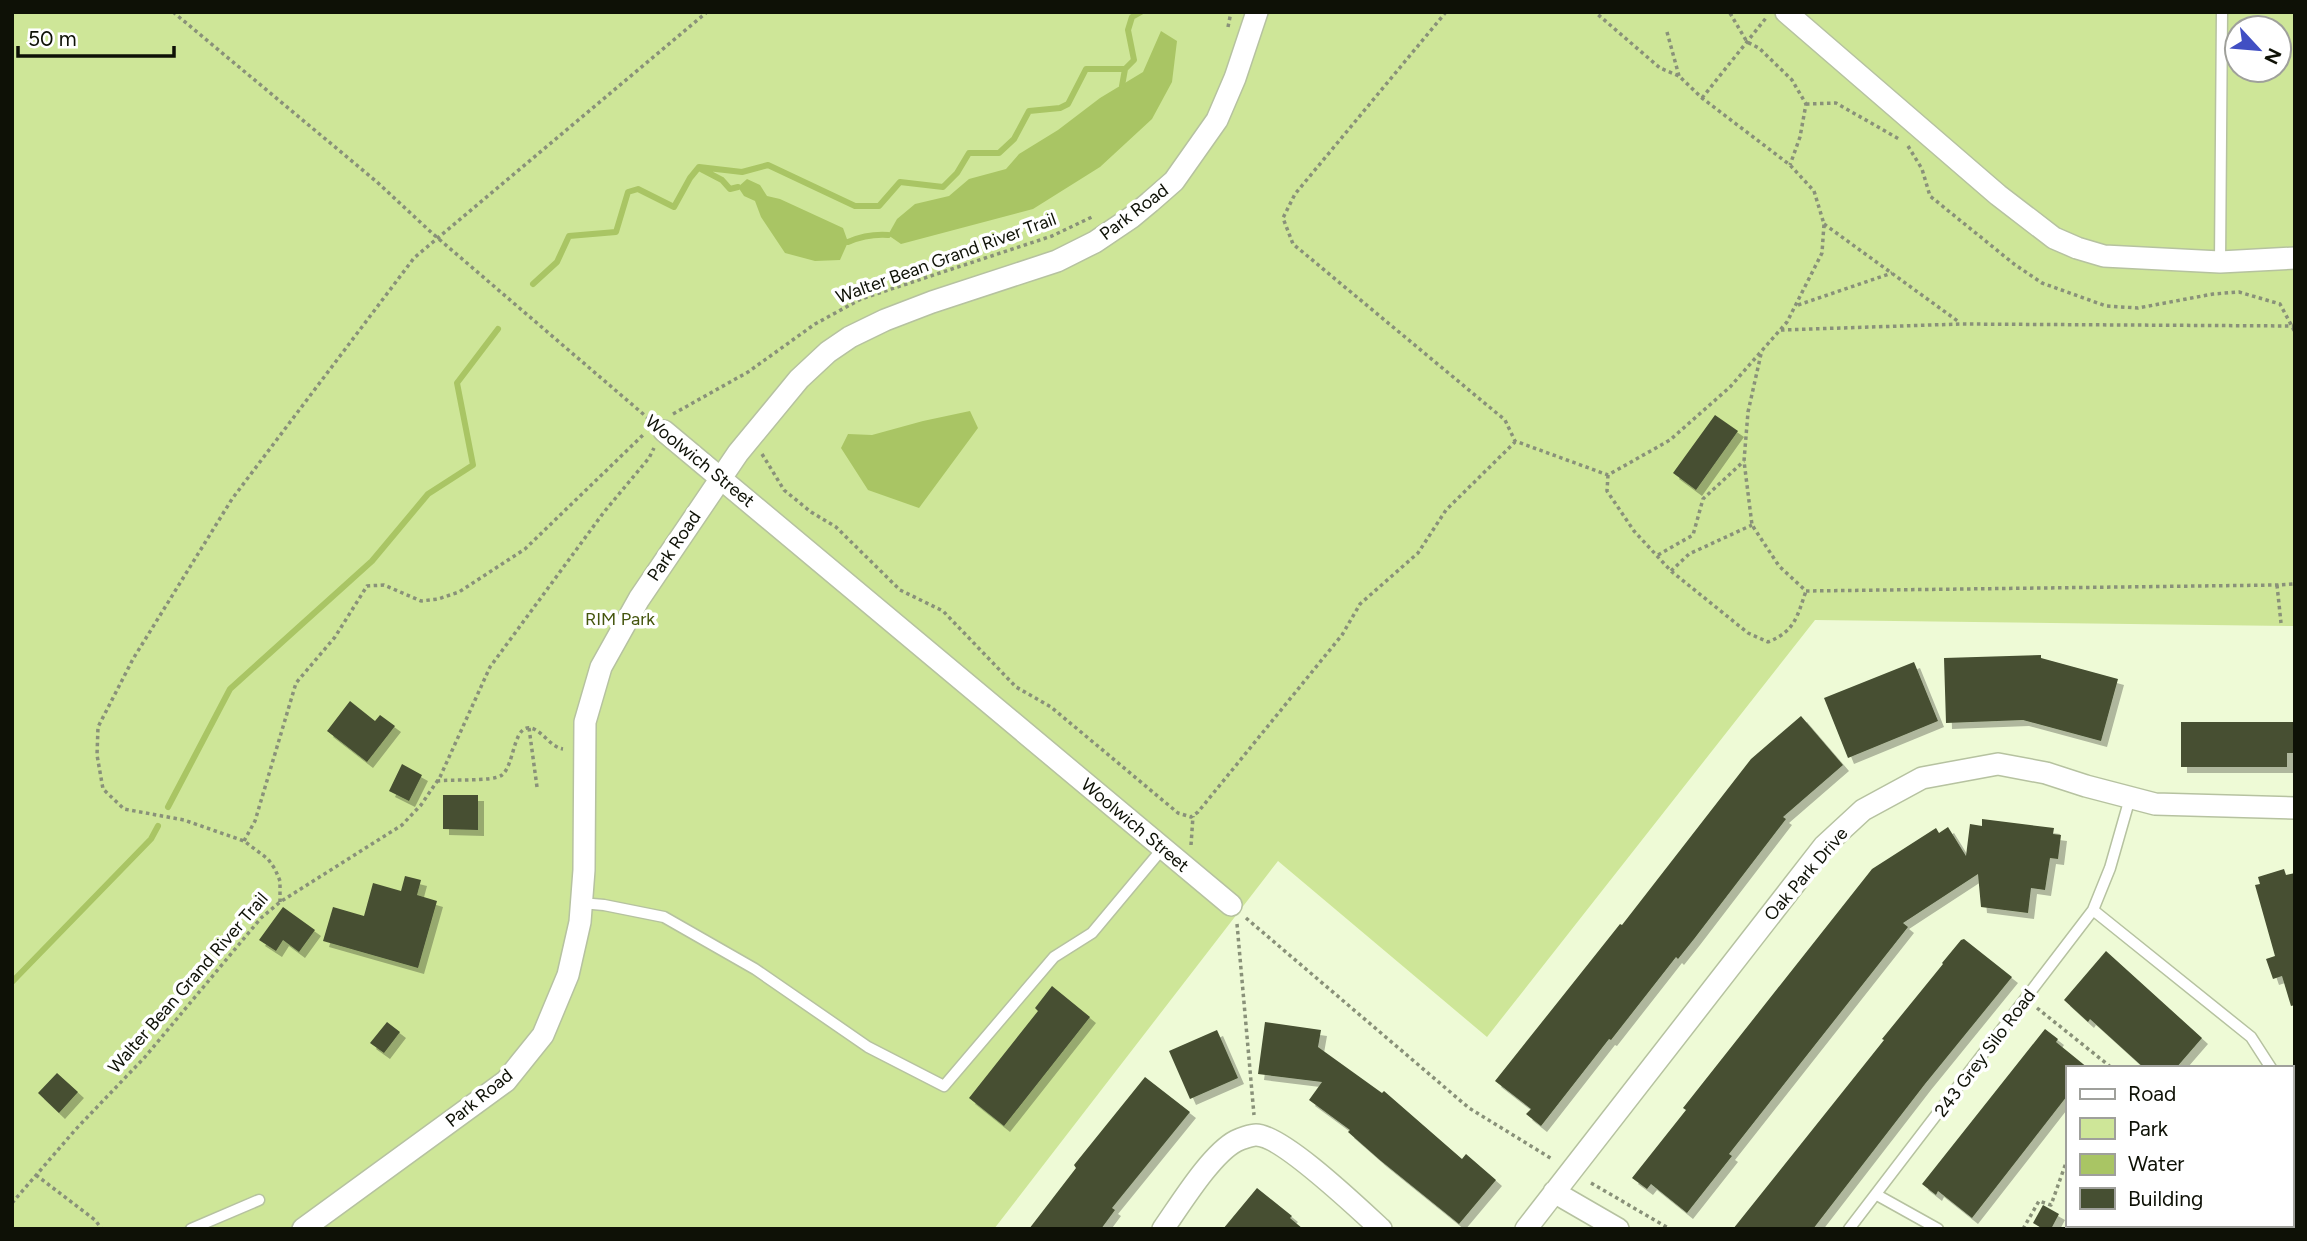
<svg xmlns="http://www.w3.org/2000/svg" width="2307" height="1241" viewBox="0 0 2307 1241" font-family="Figtree,sans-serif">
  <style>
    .green { fill: #cee698; fill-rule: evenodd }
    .water { fill: #a9c564 }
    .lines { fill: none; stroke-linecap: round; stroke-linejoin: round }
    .stream { stroke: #a9c564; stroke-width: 6 }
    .building { fill: #464f32; filter: url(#shadow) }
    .service-casing { stroke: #b6c2a0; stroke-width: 13 }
    .minor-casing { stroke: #b6c2a0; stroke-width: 24 }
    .path { stroke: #899179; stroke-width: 3.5; stroke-dasharray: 3.5 3.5; stroke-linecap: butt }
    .service { stroke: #fff; stroke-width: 10 }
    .minor { stroke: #fff; stroke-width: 21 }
    .labels { text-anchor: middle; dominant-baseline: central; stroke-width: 7; stroke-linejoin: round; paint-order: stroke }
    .street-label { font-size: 18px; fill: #0e1106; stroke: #fff }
    .park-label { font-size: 18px; fill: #44550d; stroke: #fff }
  </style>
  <defs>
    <filter id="shadow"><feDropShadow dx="6" dy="6" stdDeviation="0" flood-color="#0004"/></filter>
  </defs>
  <rect width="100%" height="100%" fill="#eefad6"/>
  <path class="green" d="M12 12H2295V626L1815 620 1487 1037 1278 861 994 1229H12ZM2237 28H2279V70H2237Z"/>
  <path class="water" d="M1161 31 1177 41 1172 82 1152 119 1100 167 1033 209 901 244 888 235 897 219 915 204 949 196 969 179 1006 169 1019 154 1058 130 1100 98 1143 72Z
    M747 179 760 185 767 196 780 199 843 228 848 242 840 260 815 261 785 253 761 217 755 201 744 196 738 187Z
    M970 411 978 428 919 508 868 490 841 448 848 434 872 435 923 421Z"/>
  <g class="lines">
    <path class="stream" d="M1122 86 1125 69
      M701 169 722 180 730 189 738 187
      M848 242C862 236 873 234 888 235
      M533 284 557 262 569 236 616 232 628 192 638 189 674 207 690 178 699 167 742 172 768 165 855 206H879L900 182 943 187 957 173 969 153H999L1014 139 1029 111 1060 108 1068 104 1086 69H1125L1134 60 1128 30 1132 17 1141 12
      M168 807 230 689 372 561 428 494 473 465 457 383 498 329
      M12 982 151 839 158 826"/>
  </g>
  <path class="building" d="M1715 415 1738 431 1696 490 1673 473Z
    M2041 655V658L2118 679 2101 741 2023 720 1946 723 1944 658Z
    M1914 662 1938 721 1848 758 1824 698Z
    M350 701 375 721 380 715 395 726 367 762 327 731Z
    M1801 716 1843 765 1783 817 1786 819 1694 939 1678 959 1676 957 1611 1040 1609 1039 1541 1126 1526 1114 1531 1109 1495 1081 1620 924 1622 925 1751 759Z
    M2181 722H2295V753H2287V767H2181Z
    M402 764 422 775 409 801 389 791Z
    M443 795H478V830L443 829Z
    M1982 819 2054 828 2053 834 2061 835 2058 859 2050 858 2045 890 2031 888 2028 913 1981 907 1978 874 1903 923 1908 927 1729 1154 1732 1156 1687 1213 1651 1184 1647 1189 1632 1178 1686 1110 1683 1108 1872 869 1936 828 1939 833 1948 827 1966 856 1970 824 1982 826Z
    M2284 869 2286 875 2295 873V1005L2291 1006 2282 976 2273 979 2266 959 2275 956 2255 885 2260 884 2258 877Z
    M405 876 421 880 417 895 437 901 418 968 323 941 333 907 364 916 373 883 401 891Z
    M283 907 315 930 299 952 283 940 276 951 259 940Z
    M1964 939 2012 977 1925 1084 1813 1229H1733L1884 1040 1882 1039 1943 964 1942 963 1961 940Z
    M2106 951 2202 1038 2176 1068H2144L2090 1019 2088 1022 2064 1000Z
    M1052 986 1090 1017 1004 1126 969 1098 1038 1011 1035 1008Z
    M387 1022 400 1032 384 1053 370 1043Z
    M1265 1022 1321 1030 1318 1047 1382 1093 1384 1091 1462 1159 1466 1154 1496 1180 1459 1224 1381 1161 1348 1132 1350 1130 1309 1100 1322 1082 1258 1074Z
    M2045 1029 2058 1039 2056 1042 2088 1068H2067V1096L1972 1218 1938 1191 1936 1195 1922 1184Z
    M1217 1030 1238 1078 1190 1099 1169 1051Z
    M57 1073 78 1092 59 1113 38 1093Z
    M1145 1077 1190 1112 1112 1208 1115 1210 1101 1229H1029L1076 1168 1074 1165Z
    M1257 1188 1292 1216 1290 1218 1303 1229H1223Z
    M2043 1205 2059 1214 2051 1229H2043L2033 1223Z"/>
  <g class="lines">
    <defs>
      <path id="service" d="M2220 262 2222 12
        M581 903 604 905 664 917 755 969 868 1047 944 1086 1054 957 1092 933 1163 848
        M2093 910 2251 1037 2271 1068
        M2291 1126 2295 1137
        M2291 1161 2295 1160
        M1877 1195 1938 1229
        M191 1229 259 1200
        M1849 1229 2093 910 2110 868 2130 798
        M2225 1229 2227 1225"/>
      <path id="minor" d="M1786 12 1998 195 2054 238 2077 248 2104 256 2220 262 2295 258
        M664 431 1231 905
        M1554 1192 1618 1229
        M303 1229 506 1081 543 1035 568 975 580 922 584 870 585 722 601 667 639 599 738 453 799 379 828 352 850 337 885 320 932 302 1057 261 1095 242 1132 217 1150 202 1174 181 1217 120 1235 78 1257 12
        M1163 1229C1180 1205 1211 1154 1236 1141 1240 1139 1251 1135 1256 1135 1282 1135 1359 1209 1381 1229
        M1526 1229 1824 846 1863 810 1922 778 1998 764 2046 773 2086 786 2155 804 2295 808"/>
    </defs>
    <use href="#service" class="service-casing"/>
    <use href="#minor" class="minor-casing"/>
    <path class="path" d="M173 12 377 182 433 234 649 419
      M1446 12 1295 194 1283 218 1293 244 1505 420 1515 441 1608 475 1670 440 1730 387 1787 322 1822 253 1824 224 1814 191 1790 165 1702 98 1679 76 1660 68 1595 12
      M1730 13 1747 42 1759 48 1792 80 1806 104 1800 137 1790 165
      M1228 27 1231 12
      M1667 32 1679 76
      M1702 98 1766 18
      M1806 104 1836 103 1899 139
      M1908 146 1922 169 1930 196 2014 264 2042 283 2106 306 2138 308 2213 294 2239 292 2280 304 2295 332
      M1824 224 1959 322
      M1798 305 1892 273
      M1781 330 1961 324 2293 326
      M1761 354 1748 412 1744 461 1752 525 1779 566 1806 591 2277 585 2293 584 2295 580
      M673 414 748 372 815 324 861 299 1052 236 1094 216
      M762 454 784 490 811 512 836 527 900 590 943 611 1016 687 1051 707 1178 813 1191 817 1198 812 1342 635 1360 604 1418 553 1446 510 1515 442
      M1608 475 1607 491 1634 531 1671 571 1748 633 1768 642C1795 631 1797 617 1806 591
      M1658 555 1693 535 1703 499 1744 461
      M1671 571 1689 554 1752 525
      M2277 585 2281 623
      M529 728 537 787
      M437 781C450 779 493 782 502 775 514 765 513 731 527 728 540 726 549 747 563 749
      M244 841 255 821 296 683 335 637 367 586 384 585 421 601 438 599 459 592 525 549 644 434
      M1191 845 1193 816
      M280 902V881L275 869 268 859 244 841 184 820 124 809 103 789 97 755 98 727 133 659 232 499 414 258 707 12
      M1246 918 1469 1108 1552 1159
      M1237 924 1254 1115
      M2037 1008 2112 1068
      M36 1175 95 1220 102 1229
      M1591 1183 1670 1229
      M12 1203 76 1129 145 1057 261 918 280 902 402 825 421 805 440 777 490 667 604 512 649 458 654 448
      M2287 1225 2291 1229
      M2023 1229 2039 1201 2051 1205 2067 1160
      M2183 1229 2185 1225"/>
    <use href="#service" class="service"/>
    <use href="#minor" class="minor"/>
  </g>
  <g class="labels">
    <g class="street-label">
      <text transform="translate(1134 212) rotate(-37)">Park Road</text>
      <text transform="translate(946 258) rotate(-20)">Walter Bean Grand River Trail</text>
      <text transform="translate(700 461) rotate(39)">Woolwich Street</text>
      <text transform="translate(674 546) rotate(-56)">Park Road</text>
      <text transform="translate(1135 825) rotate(40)">Woolwich Street</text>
      <text transform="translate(1806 874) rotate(-49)">Oak Park Drive</text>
      <text transform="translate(188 983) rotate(-49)">Walter Bean Grand River Trail</text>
      <text transform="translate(1985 1053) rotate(-53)">243 Grey Silo Road</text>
      <text transform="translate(479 1098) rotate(-39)">Park Road</text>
    </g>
    <g class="park-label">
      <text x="620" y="619">RIM Park</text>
    </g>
  </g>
  <rect width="2307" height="1241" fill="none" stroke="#0e1106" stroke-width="28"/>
  <rect x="2066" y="1066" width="228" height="161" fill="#ffffff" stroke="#9fa09b" stroke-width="2"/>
  <rect x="2080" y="1089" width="35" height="10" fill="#ffffff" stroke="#9fa09b" stroke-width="2"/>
  <text x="2128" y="1101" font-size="21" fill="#0e1106">Road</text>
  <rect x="2080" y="1118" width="35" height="21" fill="#cee698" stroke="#9fa09b" stroke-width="2"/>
  <text x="2128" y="1136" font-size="21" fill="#0e1106">Park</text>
  <rect x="2080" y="1154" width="35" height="21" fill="#a9c564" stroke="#9fa09b" stroke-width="2"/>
  <text x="2128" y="1171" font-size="21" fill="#0e1106">Water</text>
  <rect x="2080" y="1188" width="35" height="21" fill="#464f32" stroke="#9fa09b" stroke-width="2"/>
  <text x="2128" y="1206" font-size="21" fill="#0e1106">Building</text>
  <g transform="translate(2258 49) rotate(116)"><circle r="33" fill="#ffffff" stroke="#9fa09b" stroke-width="2"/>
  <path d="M0-5L12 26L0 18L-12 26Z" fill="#414fc3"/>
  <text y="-10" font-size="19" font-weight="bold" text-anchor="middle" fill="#0e1106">N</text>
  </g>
  <path d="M18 46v10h156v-10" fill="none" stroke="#0e1106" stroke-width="3.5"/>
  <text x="28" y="46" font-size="21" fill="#0e1106" stroke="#ffffff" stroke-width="5" paint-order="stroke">50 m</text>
</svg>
